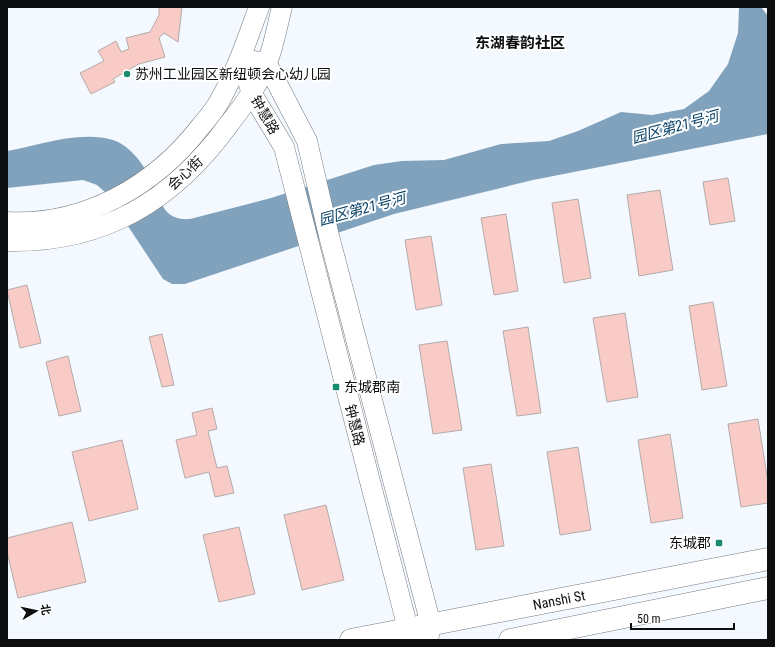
<svg xmlns="http://www.w3.org/2000/svg" width="775" height="647" viewBox="0 0 775 647" font-family="'Roboto Condensed','Noto Sans SC',sans-serif">
  <style>
    .water { fill: #81a2bc }
    .building { fill: #f9cbc7; stroke: #b3abab }
    .lines { fill: none; stroke-linecap: round; stroke-linejoin: round }
    .secondary-casing { stroke: #757a7e; stroke-width: 21 }
    .primary-casing { stroke: #757a7e; stroke-width: 23 }
    .secondary { stroke: #fff; stroke-width: 20 }
    .primary { stroke: #fff; stroke-width: 22 }
    .poi-dot { fill: #198c6d; stroke: #fff; stroke-width: 1.5 }
    .labels { text-anchor: middle; dominant-baseline: central; stroke-width: 4; stroke-linejoin: round; paint-order: stroke }
    .poi-label { font-size: 14px; fill: #0c0e0f; stroke: #fff; text-anchor: start }
    .street-label { font-size: 14px; fill: #0c0e0f; stroke: #fff }
    .neighbourhood-label { font-size: 15px; font-weight: bold; fill: #0c0e0f; stroke: #fff }
    .water-label { font-size: 15px; font-style: italic; fill: #0a4367; stroke: #fff }
  </style>
  <rect width="100%" height="100%" fill="#f3f9fe"/>
  <path class="water" d="M739 7H761L768 16V134L533 180 394 214 185 284H172L163 279 106 193 97 185 83 180 7 188V151C40 145 80 130 113 140 131 146 145 166 152 182 161 201 163 221 190 219L271 198 374 165 402 161 444 160 501 144 549 141 578 131 621 112 652 115 684 109 709 91 728 64 738 33Z"/>
  <path class="building" d="M159 7H182L178 42 164 33 159 38 165 57 139 64 113 79 115 82 91 94 80 73 104 61 98 51 116 41 121 52 129 49 126 38 150 32 159 15Z
    M728 178 735 221 710 225 703 182Z
    M660 190 673 270 639 276 627 195Z
    M578 199 591 278 564 283 552 203Z
    M506 214 518 291 494 295 481 218Z
    M431 236 442 305 416 310 405 240Z
    M27 285 41 343 20 348 7 290Z
    M713 302 727 386 702 390 689 306Z
    M625 313 638 397 607 402 593 318Z
    M528 327 541 413 517 416 503 331Z
    M162 334 174 385 162 387 149 337Z
    M447 341 462 430 433 434 419 345Z
    M68 356 81 411 59 416 46 362Z
    M212 408 217 429 208 431 217 468 227 466 234 493 215 497 209 472 185 478 176 440 197 435 192 413Z
    M758 419 768 482V503L741 507 728 424Z
    M670 434 683 518 651 523 638 440Z
    M122 440 138 509 89 521 72 452Z
    M578 447 591 530 560 535 547 452Z
    M491 464 504 546 476 550 463 468Z
    M326 505 344 580 302 590 284 515Z
    M72 522 86 582 18 598 7 552V538Z
    M239 527 255 594 219 602 203 535Z"/>
  <g class="lines">
    <defs>
      <path id="secondary" d="M241 58 267 64 307 141 329 236 431 625 428 640
        M241 58 252 94 284 147 408 629 415 640
        M7 222C84 226 154 187 201 126 207 119 214 111 219 102 236 72 247 40 259 7
        M7 241C104 243 173 201 229 124 244 105 257 87 266 65 274 47 277 26 282 7"/>
      <path id="primary" d="M351 640 768 559
        M510 640 768 588"/>
    </defs>
    <use href="#secondary" class="secondary-casing"/>
    <use href="#primary" class="primary-casing"/>
    <use href="#secondary" class="secondary"/>
    <use href="#primary" class="primary"/>
  </g>
  <g class="poi-dot">
    <circle cx="127" cy="74" r="4"/>
    <rect x="332" y="383" width="8" height="8" rx="2"/>
    <rect x="715" y="539" width="8" height="8" rx="2"/>
  </g>
  <g class="labels">
    <g class="poi-label">
      <text x="135" y="74">苏州工业园区新纽顿会心幼儿园</text>
      <text x="344" y="387">东城郡南</text>
      <text x="711" y="543" text-anchor="end">东城郡</text>
    </g>
    <g class="street-label">
      <text transform="translate(265 115) rotate(60)">钟慧路</text>
      <text transform="translate(185 173) rotate(-43)">会心街</text>
      <text transform="translate(355 425) rotate(76)">钟慧路</text>
      <text transform="translate(559 600) rotate(-11)">Nanshi St</text>
    </g>
    <g class="neighbourhood-label">
      <text x="520" y="43">东湖春韵社区</text>
    </g>
    <g class="water-label">
      <text transform="translate(675 127) rotate(-15)">园区第21号河</text>
      <text transform="translate(362 209) rotate(-15)">园区第21号河</text>
    </g>
  </g>
  <rect width="775" height="647" fill="none" stroke="#0c0e0f" stroke-width="16"/>
  <g transform="translate(36 611) rotate(81)" stroke="#ffffff" stroke-width="3" paint-order="stroke">
  <path d="M0-3L7 15L0 10L-7 15Z" fill="#0c0e0f"/>
  <text y="-6" font-size="11" font-weight="bold" text-anchor="middle" fill="#0c0e0f">北</text>
  </g>
  <path d="M631 623v6h103v-6" fill="none" stroke="#0c0e0f" stroke-width="2"/>
  <text x="637" y="623" font-size="12" fill="#0c0e0f" stroke="#ffffff" stroke-width="3" paint-order="stroke">50 m</text>
</svg>
